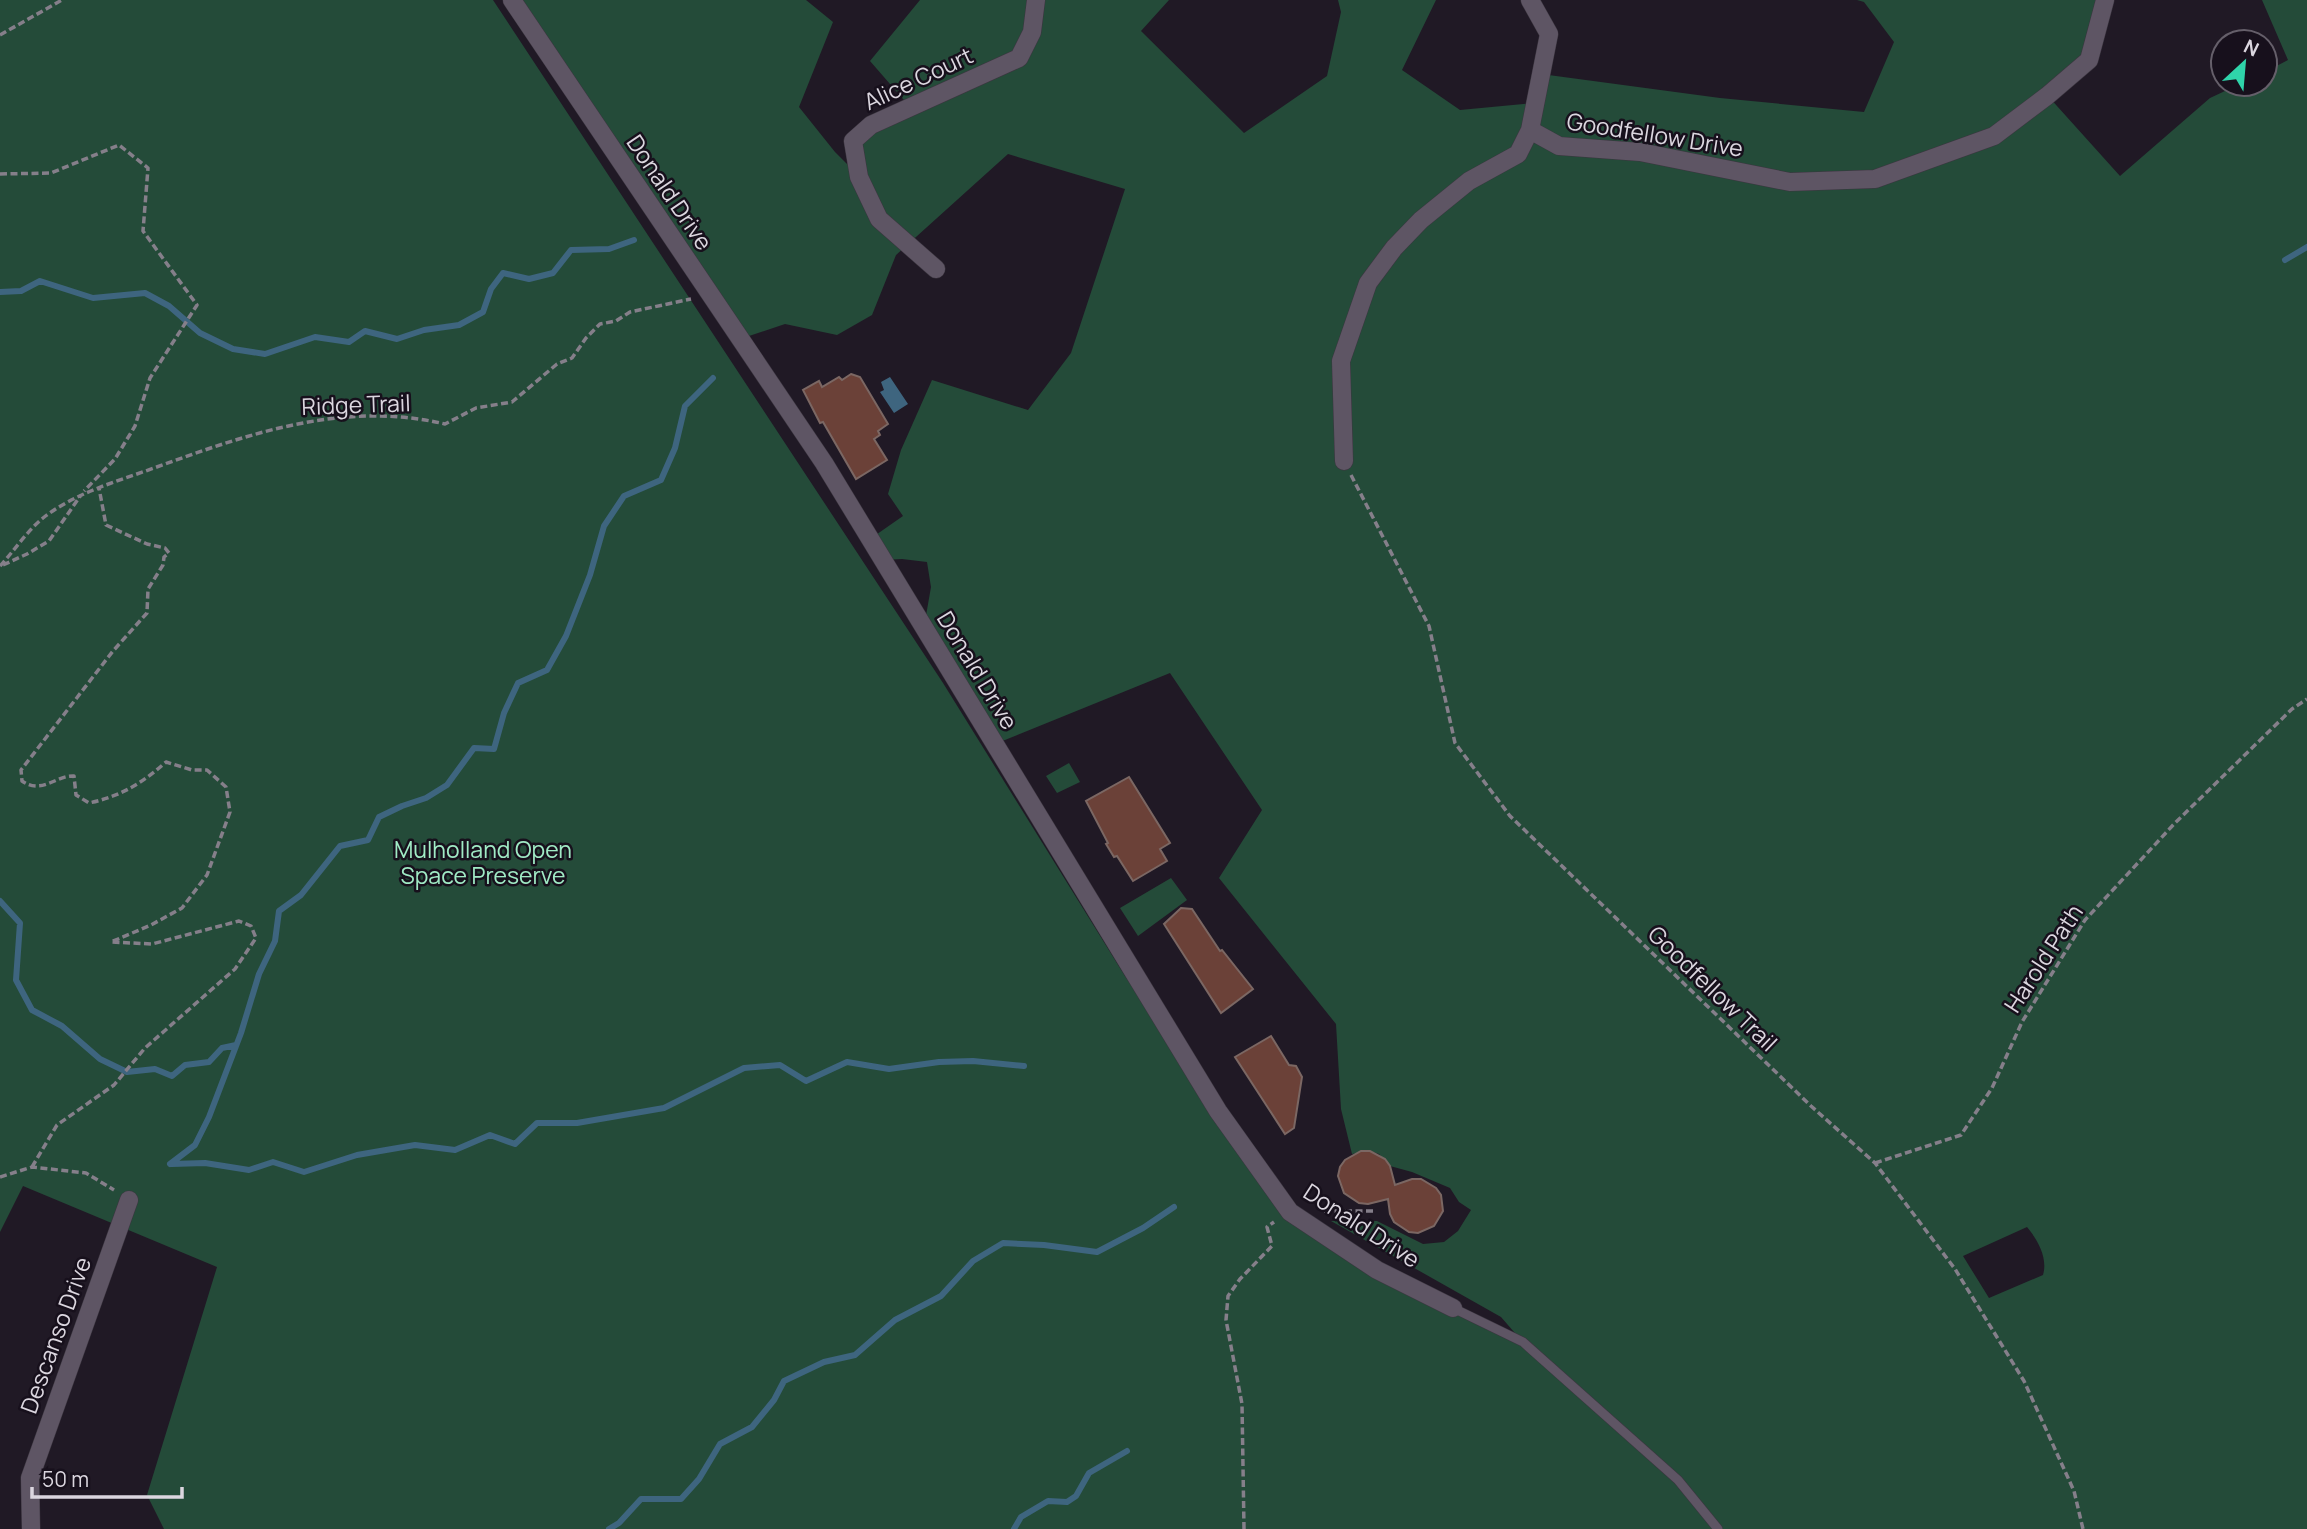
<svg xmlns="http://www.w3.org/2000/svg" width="2307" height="1529" viewBox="0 0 2307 1529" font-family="Manrope,sans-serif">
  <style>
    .green { fill: #244b39; fill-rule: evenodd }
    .water { fill: #3e657f }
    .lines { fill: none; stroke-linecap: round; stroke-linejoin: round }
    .stream { stroke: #3e657f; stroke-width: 6 }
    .building { fill: #6b4138; stroke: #7b6763; stroke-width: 2 }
    .service-casing { stroke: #3c3640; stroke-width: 10 }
    .minor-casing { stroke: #3c3640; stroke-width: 19 }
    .path { stroke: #857f8a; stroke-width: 3.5; stroke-dasharray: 7 3.5; stroke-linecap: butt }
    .service { stroke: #5e5564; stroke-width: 9 }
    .minor { stroke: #5e5564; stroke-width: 18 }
    .labels { text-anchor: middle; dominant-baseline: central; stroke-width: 5; stroke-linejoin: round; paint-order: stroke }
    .street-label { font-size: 23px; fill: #dbd6df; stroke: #17101c }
    .park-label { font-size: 23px; fill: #a0ebc5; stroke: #17101c }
  </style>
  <rect width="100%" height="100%" fill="#201925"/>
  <path class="green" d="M0 0H493L943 683 1125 976 1290 1212 1377 1270 1521 1340 1501 1317 1331 1221H1377L1423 1244 1444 1242 1458 1231 1471 1210 1459 1202 1450 1188 1412 1172 1390 1166 1379 1154 1370 1151 1352 1154 1341 1109 1336 1024 1219 878 1262 810 1170 673 995 744 924 627 931 587 927 562 902 559 883 560 870 539 903 516 888 494 901 450 932 380 1028 410 1071 353 1125 189 1008 154 896 255 872 315 837 335 785 324 740 339 512 0H806L833 22 799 107 835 152 858 175 853 141 910 107 870 61 920 0H1169L1141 31 1244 133 1327 76 1341 12 1338 0H1436L1402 70 1460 110 1535 103 1541 74 1720 98 1864 112 1894 42 1864 2 1857 0H2105L2089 60 2048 96 2120 176 2210 98 2240 84H2265V72L2288 60 2262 0H2307V1529H164L147 1495 217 1267 23 1186 0 1232ZM2027 1227C2038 1240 2048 1258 2043 1275L1989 1298 1963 1256Z
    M1069 763 1080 782 1057 793 1046 776Z
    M1171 878 1187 900 1138 936 1120 908Z"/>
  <path class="water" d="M890 377 908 404 894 413 880 392 884 390 881 382Z"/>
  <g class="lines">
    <path class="stream" d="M2285 260 2307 247
      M0 292 21 291 40 281 93 298 145 293 169 306 200 333 233 349 265 354 315 337 349 342 365 331 397 339 424 330 459 325 483 312 491 289 503 273 529 279 553 273 571 250 609 249 634 240
      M0 901 20 923 16 980 32 1010 62 1026 100 1059 127 1072 155 1069 172 1076 185 1065 209 1062 222 1048 236 1045
      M170 1164 195 1145 209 1117 241 1033 259 974 275 941 279 911 301 895 340 846 368 840 379 817 402 806 426 798 447 785 474 748 494 749 504 713 518 683 547 670 566 636 590 575 604 526 624 496 661 480 675 448 685 406 713 378
      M172 1164 205 1163 249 1170 273 1162 304 1172 357 1155 415 1145 455 1150 490 1135 515 1144 537 1123H577L664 1108 744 1068 780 1065 806 1081 847 1062 889 1069 939 1062 973 1061 1024 1066
      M609 1529 619 1523 641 1499H681L699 1479 720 1444 752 1427 774 1400 784 1381 824 1362 855 1355 895 1320 941 1296 973 1261 1003 1243 1044 1245 1097 1252 1143 1228 1174 1207
      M1014 1529 1021 1517 1048 1501 1067 1502 1076 1496 1089 1473 1127 1451"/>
  </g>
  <path class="building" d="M851 374 860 377 888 424 878 431 880 435 874 439 887 460 856 479 823 422 820 423 803 390 819 381 822 387 839 377 842 380Z
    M1129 777 1170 843 1160 849 1167 861 1133 881 1117 856 1114 857 1106 844 1108 843 1086 801Z
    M1181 908 1192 909 1220 951 1222 950 1253 989 1221 1013 1164 924Z
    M1271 1036 1289 1065 1296 1066 1302 1077 1294 1128 1285 1134 1235 1057Z
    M1361 1151H1370L1385 1159 1390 1166 1395 1185 1412 1179H1421L1436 1188 1441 1195 1443 1211 1434 1226 1418 1233 1409 1232 1394 1222 1390 1214 1388 1199 1368 1204 1359 1203 1344 1193 1338 1176 1340 1167 1345 1160Z"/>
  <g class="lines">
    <defs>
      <path id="service" d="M1453 1308 1523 1342 1678 1480 1718 1529"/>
      <path id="minor" d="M512 0 824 463 1218 1111 1290 1212 1377 1270 1453 1308
        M1530 130 1559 146 1640 152 1790 182 1875 179 1994 136 2047 96 2089 60 2105 0
        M936 269 879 219 859 177 853 141 871 125 1019 58 1032 32 1036 0
        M1344 461 1341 361 1368 283 1394 248 1421 220 1469 181 1518 154 1530 130 1549 34 1530 0
        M31 1529 30 1478 129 1200"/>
    </defs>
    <use href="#service" class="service-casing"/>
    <use href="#minor" class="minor-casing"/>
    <path class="path" d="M0 35 62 0
      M0 174 51 173 119 145 148 168 143 231 197 305 150 378 135 426 115 459 84 491
      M1351 475 1429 626 1455 743 1510 816 1811 1106 1875 1163 1955 1269 2024 1381 2074 1491 2083 1529
      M3 565 27 554 49 541 81 495
      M0 566C14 551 27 531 43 518 75 493 115 482 154 468 248 434 343 400 445 424L476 408 512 402 557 364 572 358 586 338 600 324 616 321 630 312 691 299
      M1875 1163 1961 1135 1992 1088 2022 1022 2085 920 2175 823 2292 709 2307 699
      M32 1167 57 1125 114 1085 145 1048 235 969 256 938 251 926 239 921 152 944 111 942 151 925 182 908 207 875 230 812 226 787 207 770H192L166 762C141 784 121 796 89 803L76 795 74 776C56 775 42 795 22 781L21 770 113 651 147 613 148 589 163 565 164 557 169 553 165 548 147 544 106 525 99 488
      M0 1177 32 1167 86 1173 114 1190
      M1324 1211H1376
      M1244 1529 1242 1404 1226 1320 1228 1296 1240 1279 1272 1246 1267 1227 1274 1222"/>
    <use href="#service" class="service"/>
    <use href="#minor" class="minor"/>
  </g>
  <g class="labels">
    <g class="street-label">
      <text transform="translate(918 78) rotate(-25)">Alice Court</text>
      <text transform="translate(1655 134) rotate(9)">Goodfellow Drive</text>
      <text transform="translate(670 192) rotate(56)">Donald Drive</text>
      <text transform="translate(356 404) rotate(-2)">Ridge Trail</text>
      <text transform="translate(978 670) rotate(59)">Donald Drive</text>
      <text transform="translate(2043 958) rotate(-57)">Harold Path</text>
      <text transform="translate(1713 988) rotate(44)">Goodfellow Trail</text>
      <text transform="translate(1362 1225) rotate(33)">Donald Drive</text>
      <text transform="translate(55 1335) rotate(-70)">Descanso Drive</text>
    </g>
    <g class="park-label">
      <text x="483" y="849">Mulholland Open<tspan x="483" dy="26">Space Preserve</tspan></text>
    </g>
  </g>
  <g transform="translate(2244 63) rotate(26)"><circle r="33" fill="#17101c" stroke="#655f6a" stroke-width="2"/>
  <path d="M0-5L12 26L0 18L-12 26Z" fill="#2fd4aa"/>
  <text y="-10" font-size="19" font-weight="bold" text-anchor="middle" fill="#dbd6df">N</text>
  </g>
  <path d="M32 1487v10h150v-10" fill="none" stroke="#dbd6df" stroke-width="3.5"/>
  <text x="42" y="1487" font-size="21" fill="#dbd6df" stroke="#17101c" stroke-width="5" paint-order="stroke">50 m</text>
</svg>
